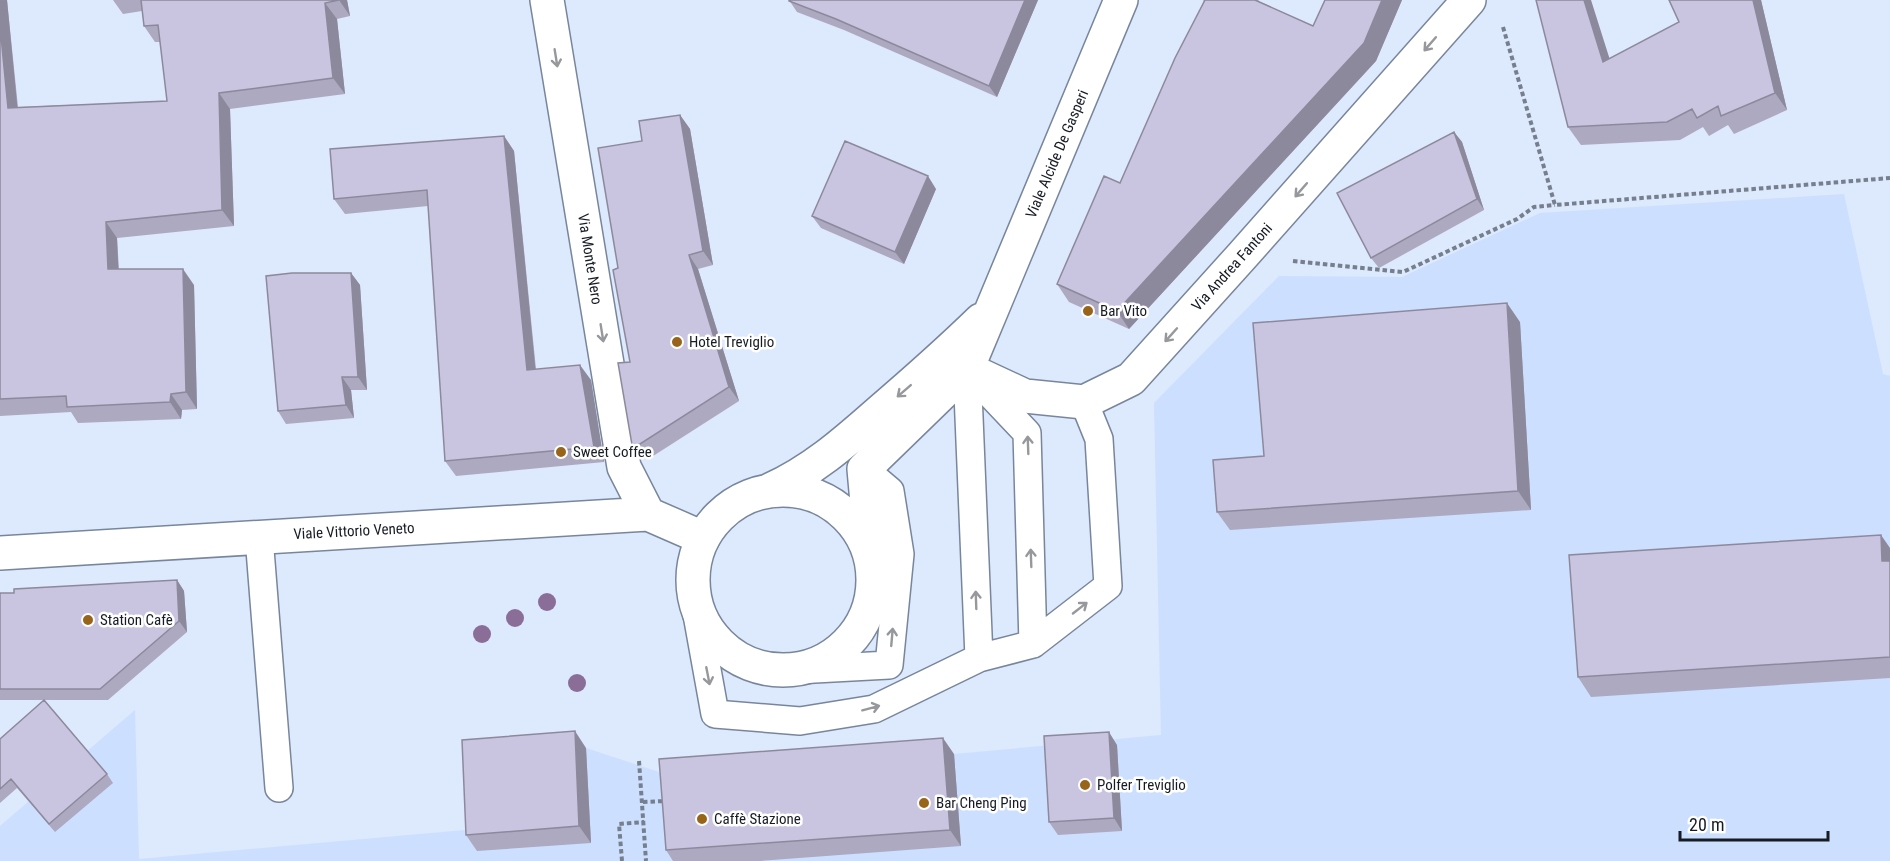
<svg xmlns="http://www.w3.org/2000/svg" width="1890" height="861" viewBox="0 0 1890 861" font-family="'Roboto Condensed',sans-serif">
  <style>
    .built { fill: #ccdfff }
    .lines { fill: none; stroke-linecap: round; stroke-linejoin: round }
    .service-casing { stroke: #78869c; stroke-width: 30 }
    .minor-casing { stroke: #78869c; stroke-width: 36 }
    .tertiary-casing { stroke: #78869c; stroke-width: 36 }
    .path { stroke: #767f8d; stroke-width: 4; stroke-dasharray: 4.5 3; stroke-linecap: butt }
    .service { stroke: #fff; stroke-width: 27 }
    .minor { stroke: #fff; stroke-width: 33 }
    .tertiary { stroke: #fff; stroke-width: 33 }
    .tree { fill: #8a6e98 }
    .wall { fill: #ada9c0 }
    .shaded-wall { fill: #8d899c }
    .building { fill: #c9c4df; stroke: #8d899c; stroke-width: 1.5 }
    .oneway { stroke: #96989c }
    .poi-dot { fill: #98641a; stroke: #fff; stroke-width: 2 }
    .labels { text-anchor: middle; dominant-baseline: central; stroke-width: 5; stroke-linejoin: round; paint-order: stroke }
    .street-label { font-size: 15px; fill: #161b24; stroke: #fff }
    .poi-label { font-size: 15px; fill: #161b24; stroke: #fff; text-anchor: start }
  </style>
  <rect width="100%" height="100%" fill="#dde9fd"/>
  <path class="built" d="M1844 194 1883 374 1890 376V861H0V826L135 710 139 859 476 829 474 756 586 748 671 776 954 754 1161 735 1154 403 1279 276 1402 277 1540 213Z"/>
  <g class="lines">
    <defs>
      <path id="service" d="M967 369 979 658
        M259 537 279 788
        M694 598 715 714 800 721 874 709 979 658 1033 644 1027 433 973 376
        M1033 644 1108 586 1099 439 1084 402
        M796 670 889 665 900 554 890 491 864 469"/>
      <path id="minor" d="M547 0 624 467 648 514
        M939 361 967 369 1025 396 1084 402 1131 379 1242 256 1469 0
        M0 553 648 514 703 538"/>
      <path id="tertiary" d="M693 580a90 90 0 1 1 180 0a90 90 0 1 1-180 0Z
        M770 490C812 471 844 443 878 413 913 383 948 352 981 320
        M873 569 864 469 967 369 1121 0"/>
    </defs>
    <use href="#service" class="service-casing"/>
    <use href="#minor" class="minor-casing"/>
    <use href="#tertiary" class="tertiary-casing"/>
    <path class="path" d="M1503 27 1555 205 1890 178
      M1293 261 1403 272 1517 219 1534 207 1555 205
      M639 761 646 861
      M643 802 666 801
      M622 861 619 824 644 822"/>
    <use href="#service" class="service"/>
    <use href="#minor" class="minor"/>
    <use href="#tertiary" class="tertiary"/>
  </g>
  <g class="tree">
    <circle cx="547" cy="602" r="9"/>
    <circle cx="515" cy="618" r="9"/>
    <circle cx="482" cy="634" r="9"/>
    <circle cx="577" cy="683" r="9"/>
  </g>
  <path class="wall" d="M0 0H7L18 107 167 101 160 42H155L144 26 142 11 123 14 113 0H347L350 16 337 19 345 94 230 109 234 226 117 238 119 269 194 285 197 409 182 410 181 419 78 423 71 412 0 416Z
    M789 0H1038L997 97 844 30 797 12Z
    M1203 0H1259L1258 1 1313 26 1325 0H1402L1376 61 1129 329 1069 302 1057 284 1120 183 1204 1Z
    M1761 0 1787 110 1734 134 1728 125 1709 136 1703 127 1680 140 1581 145 1568 127 1609 59Z
    M680 115 690 129 713 265 698 269 739 401 650 458 642 459 632 445 630 362 618 268 642 141Z
    M1454 132 1462 142 1484 210 1379 268 1371 258Z
    M504 136 514 151 536 369 591 380 604 462 456 476 445 461 428 206 345 214 334 199Z
    M936 189 904 264 821 228 812 216Z
    M351 273 360 285 367 390H351L354 418 286 424 278 411Z
    M1520 322 1531 510 1230 530 1217 512 1264 456Z
    M1890 548V678L1591 697 1578 677Z
    M177 580 184 591 187 632 108 700H0V593H14Z
    M0 739 107 774 113 783 55 832 17 788 0 803Z
    M1117 745 1122 831 1058 835 1049 822Z
    M586 748 591 843 477 851 466 835Z
    M954 754 961 846 760 861H673L666 850Z"/>
  <path class="shaded-wall" d="M0 0H7L19 124 8 108 0 26Z
    M339 0H347L350 16Z
    M1025 0H1038L997 97 989 86Z
    M1382 0H1402L1376 61 1129 329 1117 311Z
    M1584 0H1591L1616 79 1603 62Z
    M1753 0H1761L1787 110 1775 93Z
    M325 3 337 19 345 94 333 78Z
    M219 93 230 109 234 226 222 210Z
    M680 115 690 129 713 265 703 251Z
    M1454 132 1462 142 1484 210 1477 199Z
    M504 136 514 151 537 385 527 370Z
    M928 176 936 189 904 264 895 252Z
    M106 222 117 238 119 285 108 269Z
    M689 255 698 269 739 401 729 387Z
    M183 269 194 285 197 409 186 392Z
    M351 273 360 285 367 390 358 377Z
    M1507 303 1520 322 1531 510 1518 491Z
    M580 365 591 380 604 462 594 447Z
    M342 377 351 390 354 418 346 405Z
    M171 394 182 410 181 419 170 402Z
    M1881 535 1890 548V572L1882 561Z
    M177 580 184 591 187 632 179 621Z
    M575 731 586 748 591 843 579 826Z
    M1109 732 1117 745 1122 831 1114 818Z
    M943 738 954 754 961 846 950 830Z"/>
  <path class="building" d="M141 0H339L325 3 333 78 219 93 222 210 106 222 108 269H183L186 392 171 394 170 402 67 407 66 396 0 399V26L8 108 167 101 158 25 144 26Z
    M789 0H1025L989 86 836 19 789 1Z
    M1205 0H1255L1313 26 1325 0H1382L1364 43 1117 311 1057 284 1104 176 1120 183 1175 58Z
    M1536 0H1584L1603 62 1679 22 1669 0H1753L1775 93 1721 116 1718 106 1697 118 1692 109 1667 122 1568 127Z
    M680 115 703 251 689 255 729 387 640 444 632 445 618 363 630 362 613 270 618 268 598 148 642 141 639 121Z
    M1454 132 1477 199 1371 258 1337 193Z
    M504 136 527 370 580 365 594 447 445 461 427 190 334 199 330 149Z
    M845 141 928 176 895 252 812 216Z
    M292 273H351L358 377H342L346 405 278 411 266 276Z
    M1507 303 1518 491 1217 512 1213 460 1264 456 1253 323Z
    M1881 535 1882 561H1890V657L1578 677 1569 555Z
    M177 580 179 621 100 689H0V593H14V589Z
    M44 700 107 774 49 824 11 779 0 789V739Z
    M575 731 579 826 466 835 462 740Z
    M1109 732 1114 818 1049 822 1044 736Z
    M943 738 950 830 666 850 659 759Z"/>
  <defs><path id="oneway-shaft" d="M-6 0H5M1.5-3L5.5 0L1.5 3" fill="none" stroke-width="1.6" stroke-linecap="round" stroke-linejoin="round" transform="scale(1.5)"/></defs>
  <g class="oneway">
    <use href="#oneway-shaft" transform="translate(1430 44) rotate(131)"/>
    <use href="#oneway-shaft" transform="translate(556 58) rotate(81)"/>
    <use href="#oneway-shaft" transform="translate(1301 190) rotate(131)"/>
    <use href="#oneway-shaft" transform="translate(602 333) rotate(81)"/>
    <use href="#oneway-shaft" transform="translate(1171 335) rotate(132)"/>
    <use href="#oneway-shaft" transform="translate(904 391) rotate(139)"/>
    <use href="#oneway-shaft" transform="translate(1028 445) rotate(-92)"/>
    <use href="#oneway-shaft" transform="translate(1031 558) rotate(-92)"/>
    <use href="#oneway-shaft" transform="translate(976 600) rotate(-92)"/>
    <use href="#oneway-shaft" transform="translate(1080 608) rotate(-38)"/>
    <use href="#oneway-shaft" transform="translate(892 637) rotate(-85)"/>
    <use href="#oneway-shaft" transform="translate(708 676) rotate(79)"/>
    <use href="#oneway-shaft" transform="translate(871 708) rotate(-15)"/>
  </g>
  <g class="poi-dot">
    <circle cx="1088" cy="311" r="6"/>
    <circle cx="677" cy="342" r="6"/>
    <circle cx="561" cy="452" r="6"/>
    <circle cx="88" cy="620" r="6"/>
    <circle cx="1085" cy="785" r="6"/>
    <circle cx="924" cy="803" r="6"/>
    <circle cx="702" cy="819" r="6"/>
  </g>
  <g class="labels">
    <g class="street-label">
      <text transform="translate(1057 154) rotate(-67)">Viale Alcide De Gasperi</text>
      <text transform="translate(590 259) rotate(81)">Via Monte Nero</text>
      <text transform="translate(1232 267) rotate(-48)">Via Andrea Fantoni</text>
      <text transform="translate(354 531) rotate(-3)">Viale Vittorio Veneto</text>
    </g>
    <g class="poi-label">
      <text x="1100" y="311">Bar Vito</text>
      <text x="689" y="342">Hotel Treviglio</text>
      <text x="573" y="452">Sweet Coffee</text>
      <text x="100" y="620">Station Cafè</text>
      <text x="1097" y="785">Polfer Treviglio</text>
      <text x="936" y="803">Bar Cheng Ping</text>
      <text x="714" y="819">Caffè Stazione</text>
    </g>
  </g>
  <path d="M1680 831v9h148v-9" fill="none" stroke="#161b24" stroke-width="3"/>
  <text x="1689" y="831" font-size="18" fill="#161b24" stroke="#ffffff" stroke-width="4.5" paint-order="stroke">20 m</text>
</svg>
